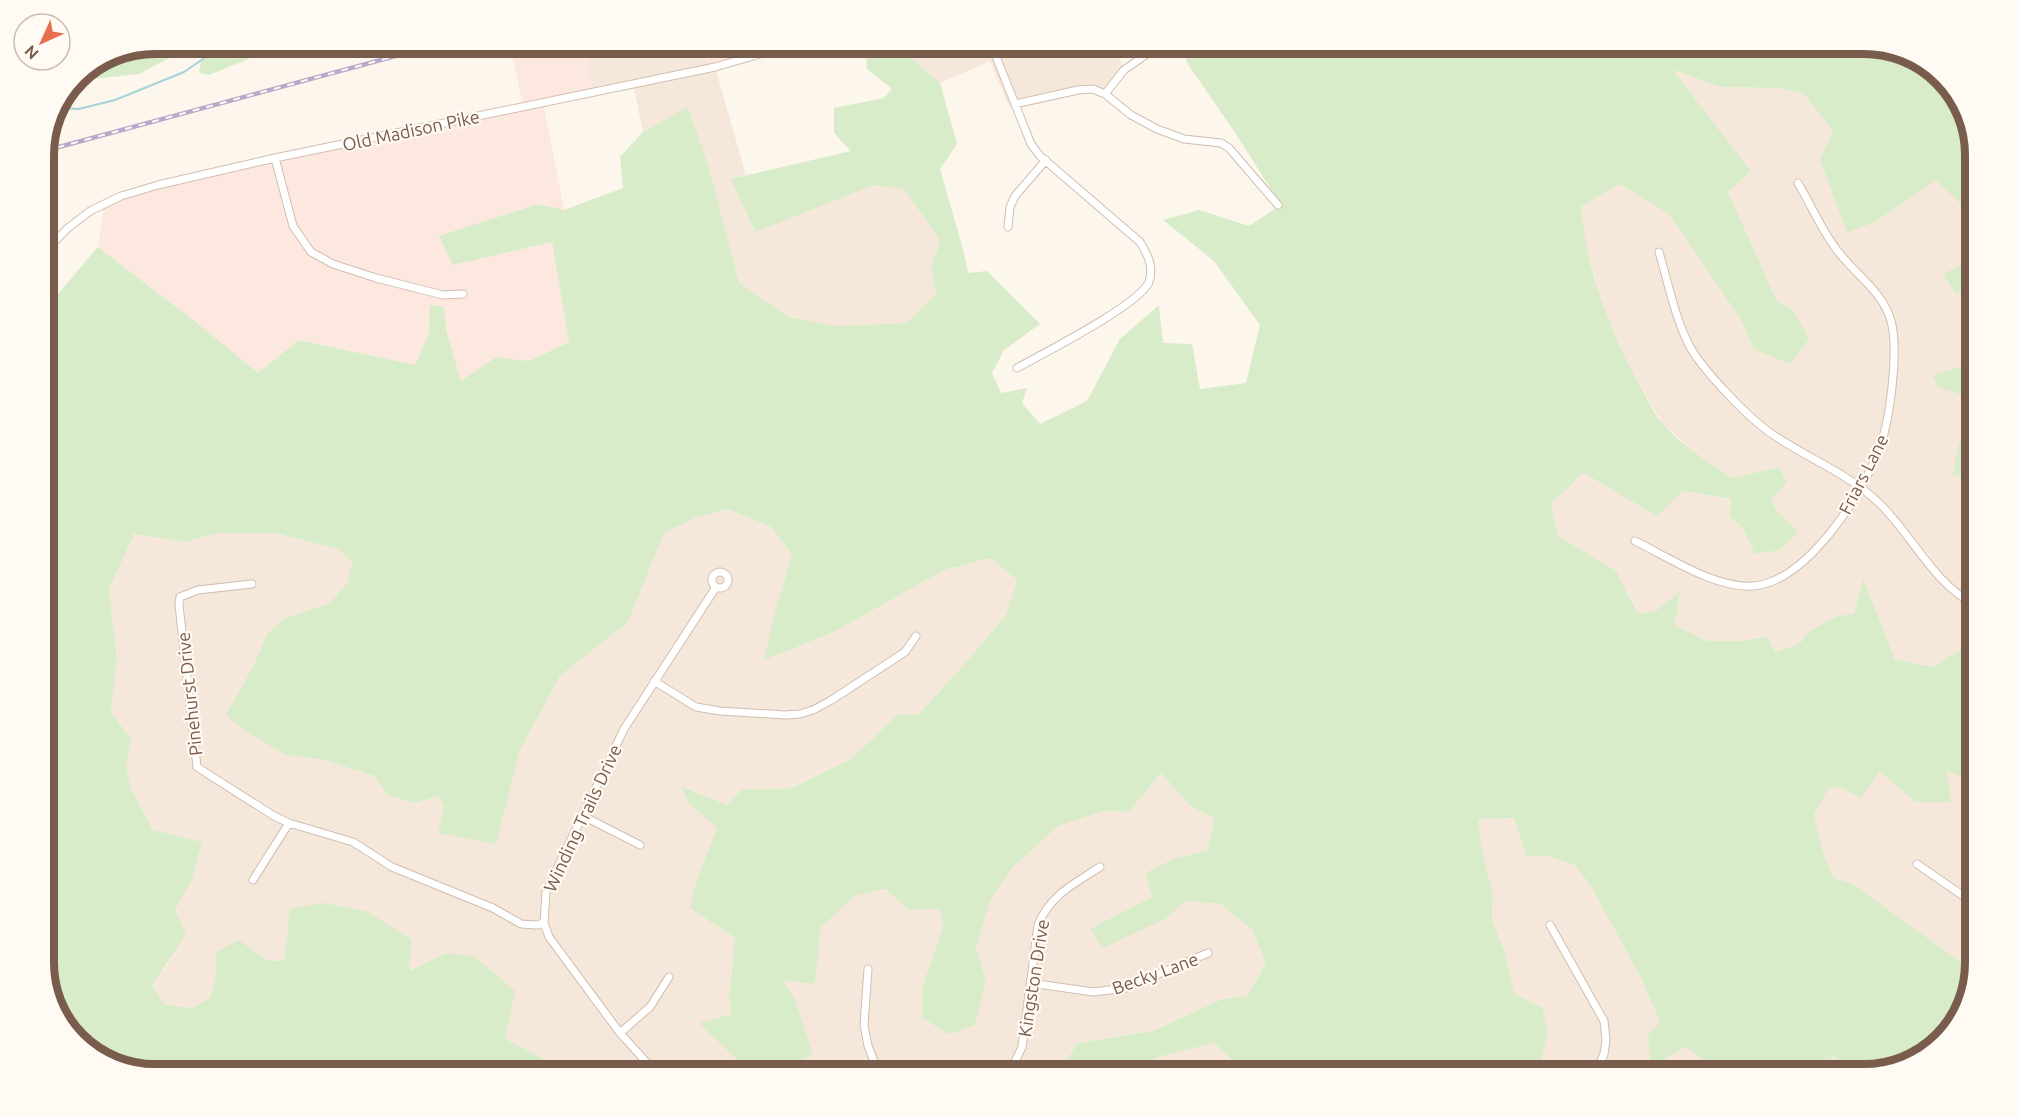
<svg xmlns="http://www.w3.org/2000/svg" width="2019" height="1118" viewBox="0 0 2019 1118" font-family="Ubuntu,sans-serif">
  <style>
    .residential { fill: #f5e8da }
    .commercial { fill: #fde8e0 }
    .green { fill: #d8ecc9 }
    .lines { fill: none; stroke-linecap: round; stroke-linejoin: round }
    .stream { stroke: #a5d3da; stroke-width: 2 }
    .street-casing { stroke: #d1beb0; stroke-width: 9 }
    .street { stroke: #fff; stroke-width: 7 }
    .rail-casing { stroke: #b9a8c9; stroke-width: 4.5 }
    .rail { stroke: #fffaf3; stroke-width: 2; stroke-dasharray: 7; stroke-linecap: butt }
    .labels { text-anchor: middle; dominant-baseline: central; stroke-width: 4.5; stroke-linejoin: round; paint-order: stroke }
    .street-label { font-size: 18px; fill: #7a5c4d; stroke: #fffaf3 }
    .rim { fill: none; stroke: #7a5c4d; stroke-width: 8 }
  </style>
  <rect width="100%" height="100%" fill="#fdf6ec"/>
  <path class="residential" d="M583 44H703L709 68 715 67 746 175 732 179 754 231 874 185 904 188 940 240 931 269 936 294 907 323 836 326 789 317 739 283 709 167 688 108 643 132 633 84 593 92Z
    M909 44H1114L1124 70 1105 94 1093 89 1015 104 1009 107 990 61 940 83 912 59Z
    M1671 68 1720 87 1776 88 1803 93 1833 131 1875 222 1936 179 1964 207 1966 237 1975 245V259L1944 275 1955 293 1975 290V362L1966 396 1975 395V430L1969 431 1953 476 1975 474V693L1963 686 1961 666 1967 648 1932 667 1895 659 1863 580 1854 613 1835 617 1808 632 1800 643 1775 652 1766 636 1743 641H1707L1675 625 1680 593 1654 612 1638 613 1628 592 1575 547 1558 536 1551 504 1583 473 1611 490 1683 491 1731 499 1729 516 1743 528 1778 513 1770 500 1779 467 1732 478 1700 457 1662 423 1629 366 1603 308 1584 239 1581 207 1619 184 1669 214 1741 320 1754 349 1794 311 1777 301 1728 192 1751 171Z
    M728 509 771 527 792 555 775 612 765 659 836 631 944 570 992 558 1017 580 1006 615 969 659 919 714H898L851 759 792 788 741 790 727 805 682 786 689 803 718 828 698 877 718 927 735 938 729 997 731 1015 700 1023 752 1074H573L568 1069 544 1059 505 1039 445 953 408 971 290 909 284 961 266 960 216 952 215 979 210 998 192 1008 165 1005 152 986 171 959 175 910 192 880 202 843 153 830 131 789 126 767 131 739 111 712 117 658 109 590 133 534 186 542 217 533H275L338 549 352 561 348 582 330 603 285 618 266 635 254 665 286 755 325 760 374 776 388 795 414 803 439 796 444 807 496 843 520 750 560 676 628 622 664 533 695 518Z
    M1946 770 1970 781 1966 819 1975 827V963L1973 971 1853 884 1834 878 1823 853 1814 816 1828 789 1840 787 1880 771Z
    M1161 773 1189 805 1215 819 1207 851 1175 858 1145 873 1152 897 1090 929 1167 918 1185 901 1221 904 1252 930 1266 963 1247 996 1222 999 1153 1031 1077 1043 1059 1074H796L790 1067 782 979 815 984 821 928 854 896 886 889 908 910 940 908 943 928 922 987 986 980 976 947 991 899 1012 868 1058 826 1104 811 1129 812Z
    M1515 818 1526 856H1548L1575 865 1590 885 1639 974 1660 1022 1651 1067 1685 1047 1709 1064 1705 1074H1515V1073L1538 1069 1548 1035 1543 1008 1514 993 1505 952 1492 921 1493 894 1482 851 1477 819Z
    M1214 1043 1234 1063 1233 1074H1125L1158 1057Z
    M1833 1056 1864 1074H1818Z"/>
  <path class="commercial" d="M510 44H583L593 92 543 102 564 210 538 204 453 265 552 242 569 342 529 361 496 357 461 382 446 329 444 307 431 305 429 333 415 365 299 340 258 374 197 323 98 247 104 203 121 196 523 105Z
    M703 44H795L709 68Z"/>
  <path class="green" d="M155 44H196L139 74 74 81 76 76 113 52Z
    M208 44H278L270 50 209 75 199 73 202 52Z
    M865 44H909L912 59 940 83 957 144 940 169 963 249 968 273 987 271 1040 324 1004 350 992 373 1001 393 1027 388 1022 403 1040 424 1087 401 1120 339 1159 305 1163 343 1192 344 1200 389 1246 383 1260 325 1214 261 1163 220 1199 210 1249 226 1281 205 1232 128 1187 63 1185 44H1864L1919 58 1957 93 1975 148V245L1966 238 1964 207 1936 180 1875 222 1847 232 1820 160 1833 131 1803 93 1776 88 1720 87 1672 69 1751 171 1728 192 1777 301 1794 311 1809 339 1790 364 1754 349 1741 320 1669 214 1619 184 1581 207C1587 274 1611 335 1644 393 1650 403 1655 416 1663 424 1683 446 1708 462 1732 478L1779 467 1787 482 1771 500 1778 513 1798 531 1780 550 1755 554 1743 528 1729 516 1731 499 1683 491 1657 516 1583 473 1551 504 1558 536 1616 571 1638 613 1654 612 1680 592 1675 625 1707 641H1743L1767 636 1775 652 1800 643 1808 632 1835 617 1854 613 1863 579 1895 659 1932 667 1967 647 1961 667 1963 686 1975 693V827L1966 819 1970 781 1947 771 1951 802H1915L1880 771 1861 798 1840 787 1828 789 1814 816 1823 853 1834 878 1853 884 1973 971 1961 1018 1920 1059 1864 1074 1833 1056 1818 1074H1705L1709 1064 1685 1047 1651 1067 1648 1035 1660 1022 1639 974 1590 885 1575 865 1548 856H1526L1514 818 1478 819 1482 851 1493 894 1492 921 1505 952 1514 993 1543 1008 1548 1035 1538 1070 1516 1073 1515 1074H1233L1234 1062 1214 1043 1158 1057 1125 1074H1059L1077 1043 1153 1031 1222 999 1247 996 1266 963 1252 930 1221 904 1185 901 1167 918 1103 948 1090 929 1152 897 1145 873 1175 858 1207 851 1215 819 1189 805 1161 773 1129 812 1104 811 1058 826 1012 868 991 899 976 947 986 980 975 1025 949 1034 922 1018V987L943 928 940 909 908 910 886 889 854 896 821 928 815 984 782 980 795 1000 813 1054 790 1067 796 1074H752L699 1023 731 1014 729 997 735 938 690 908 698 877 717 828 689 803 681 786 727 805 741 790 792 788 851 759 898 714H919L969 659 1006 615 1017 580 991 558 944 570 836 631 764 660 775 612 792 555 771 527 728 509 695 518 664 533 628 622 560 676 520 750 496 844 438 833 444 807 439 796 414 803 388 795 374 776 325 760 286 755 245 731 226 715 254 665 266 635 285 618 330 603 348 582 352 561 338 549 275 533H217L186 542 134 534 109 589 117 658 111 712 131 739 126 767 131 789 153 830 202 842 192 880 175 910 186 934 152 986 165 1005 192 1008 210 998 215 979 216 952 239 940 266 960 284 961 290 909 323 903 366 911 411 939 409 971 445 953 474 956 515 991 505 1039 544 1059 568 1069 573 1074H155L100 1060 59 1019 44 970V310L98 247 197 323 258 373 299 340 415 365 429 333 430 305 444 307 446 329 461 381 496 357 529 361 569 342 552 242 453 265 439 236 538 204 564 210 623 188 620 157 643 132 688 107 709 167 739 283 789 317 836 326 907 323 936 294 931 269 940 240 904 189 874 185 755 232 731 179 851 151 834 133V108L884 98 892 89 867 69Z
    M1975 259V290L1955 293 1943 274Z
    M1975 362V395L1966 396 1938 387 1933 375Z
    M1975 430V474L1953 476C1956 460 1956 433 1975 430Z"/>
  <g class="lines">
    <path class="stream" d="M62 108 79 109 115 100 184 72 225 44"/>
    <defs>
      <path id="street" d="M991 44 1031 144 1040 156 1140 242C1148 255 1154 267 1149 282 1139 305 1044 353 1017 368
        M1105 94 1124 70 1160 45
        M1015 104 1078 90 1093 89 1105 94 1131 115 1157 129 1184 139 1221 143 1229 148 1278 205
        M275 158 293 226 311 252 333 264 376 278 443 295 463 294
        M1008 227 1010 207 1015 196 1046 160
        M44 252 68 228 90 211 121 196 158 185 275 158 715 67 795 44
        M1659 252C1668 282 1674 314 1688 343 1700 368 1751 421 1775 436 1809 459 1849 474 1879 503 1913 536 1932 582 1975 605
        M1635 541C1668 557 1716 589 1753 586 1807 582 1863 494 1880 447 1890 419 1899 350 1891 321 1882 289 1852 273 1834 246 1820 227 1810 203 1798 183
        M712 580a8 8 0 1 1 16 0a8 8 0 1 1-16 0Z
        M252 584 198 590 180 597 179 605 197 767 274 816 289 823 353 842 392 867 493 908 521 924 536 925 544 923
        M654 681 696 707 720 711 785 715 800 714 813 710 830 701 905 652 916 636
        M583 816 640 845
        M1917 864 1975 904
        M253 880 289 823
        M1550 925 1604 1021 1606 1040 1604 1054 1595 1074
        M868 969 864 1025 868 1046 879 1074
        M1031 983 1093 992 1126 988 1208 953
        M620 1033 650 1007 669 977
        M657 1074 620 1033 549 937 544 923 546 892 624 729 716 587
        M1003 1074 1013 1066 1022 1047 1038 925C1049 896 1075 883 1100 867"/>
    </defs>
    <use href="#street" class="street-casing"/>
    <use href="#street" class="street"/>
    <defs>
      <path id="rail" d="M44 151 440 44"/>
    </defs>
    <use href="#rail" class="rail-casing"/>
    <use href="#rail" class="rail"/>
  </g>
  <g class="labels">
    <g class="street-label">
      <text transform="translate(411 130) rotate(-12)">Old Madison Pike</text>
      <text transform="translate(1863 474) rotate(-63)">Friars Lane</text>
      <text transform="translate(189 694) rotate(-96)">Pinehurst Drive</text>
      <text transform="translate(582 818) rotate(-65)">Winding Trails Drive</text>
      <text transform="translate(1155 973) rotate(-20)">Becky Lane</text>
      <text transform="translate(1033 978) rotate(-81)">Kingston Drive</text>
    </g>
  </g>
  <path d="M0 0H2019V1118H0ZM155 54H1864A101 101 0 0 1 1965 155V963A101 101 0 0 1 1864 1064H155A101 101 0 0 1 54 963V155A101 101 0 0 1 155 54Z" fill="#fffaf3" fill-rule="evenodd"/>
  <path class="rim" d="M155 54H1864A101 101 0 0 1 1965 155V963A101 101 0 0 1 1864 1064H155A101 101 0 0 1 54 963V155A101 101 0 0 1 155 54Z"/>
  <g transform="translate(42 42) rotate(225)"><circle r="28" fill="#fffaf3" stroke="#cabbb1" stroke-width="1.5"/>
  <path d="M0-4.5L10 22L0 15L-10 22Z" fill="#e76f51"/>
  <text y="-9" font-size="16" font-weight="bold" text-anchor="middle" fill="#7a5c4d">N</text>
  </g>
</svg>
